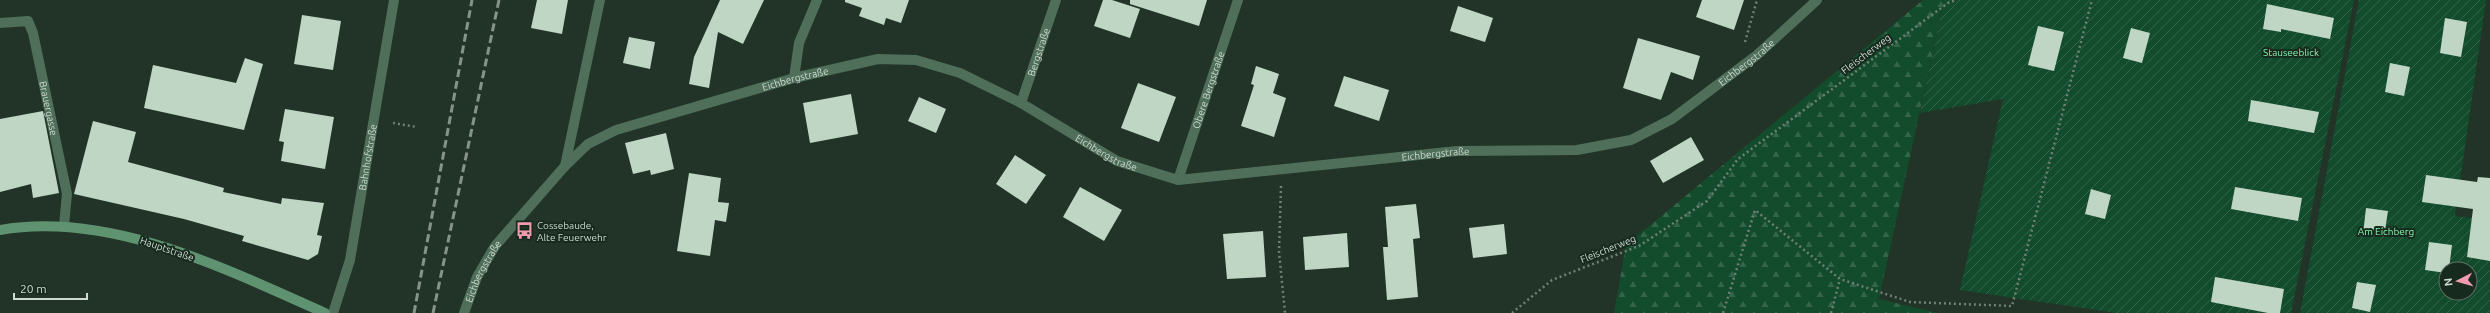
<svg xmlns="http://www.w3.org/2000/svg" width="2490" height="313" viewBox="0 0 2490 313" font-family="Ubuntu,sans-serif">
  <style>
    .forest { fill: url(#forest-firs) }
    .garden { fill: url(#garden-furrows); fill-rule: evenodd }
    .building { fill: #bfd6c5 }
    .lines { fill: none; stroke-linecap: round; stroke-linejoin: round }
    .path { stroke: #718076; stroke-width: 2.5; stroke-dasharray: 2 3; stroke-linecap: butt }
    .lane { stroke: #4f6f5a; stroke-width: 10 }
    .street { stroke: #4f6f5a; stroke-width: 10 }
    .secondary { stroke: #5f9271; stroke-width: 10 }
    .rail { stroke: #859389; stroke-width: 3; stroke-dasharray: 8 4; stroke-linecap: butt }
    .labels { text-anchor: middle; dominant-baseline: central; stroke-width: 4; stroke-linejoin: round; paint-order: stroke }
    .street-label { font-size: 10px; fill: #cfdad2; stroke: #172a1e }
    .park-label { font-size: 10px; fill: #84f2ad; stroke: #172a1e }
    .poi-label { font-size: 10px; fill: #cfdad2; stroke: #172a1e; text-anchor: start }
  </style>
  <defs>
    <pattern id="forest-firs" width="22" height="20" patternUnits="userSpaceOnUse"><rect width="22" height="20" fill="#134c2c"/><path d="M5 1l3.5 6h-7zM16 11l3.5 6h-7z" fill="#34654a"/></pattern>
    <pattern id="garden-furrows" width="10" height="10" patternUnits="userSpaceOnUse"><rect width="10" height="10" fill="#134c2c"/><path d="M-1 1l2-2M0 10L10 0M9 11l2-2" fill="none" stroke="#34654a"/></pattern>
  </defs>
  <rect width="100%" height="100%" fill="#213427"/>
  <path class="forest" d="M1923 0H1944L1879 299 1938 313H1614L1626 245Z"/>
  <path class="garden" d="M1944 0H2354L2291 313H2116L1960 290 2003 99 1920 113Z
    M2359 0H2486L2455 216 2490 220V313H2300ZM2446 269H2470V293H2446Z"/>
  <path class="building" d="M537 0H568L562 34 531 28Z
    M720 0H764L743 44 718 32 709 88 689 84 694 57Z
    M845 0H909L901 23 886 18 884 25 859 16 862 8 845 2Z
    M1103 0H1112L1140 9 1130 38 1094 26Z
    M1130 0H1207L1199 26 1130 4Z
    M1702 0H1744L1734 30 1696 17Z
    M2267 4 2334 18 2330 39 2281 29V32L2263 29Z
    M1458 6 1493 18 1485 42 1450 31Z
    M302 15 341 21 333 70 294 64Z
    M2445 18 2467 22 2461 57 2440 53Z
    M2038 26 2064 32 2054 71 2028 65Z
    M2131 28 2150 33 2142 63 2123 58Z
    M629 37 655 42 650 69 623 63Z
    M1638 38 1700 56 1693 80 1671 72 1661 100 1623 88Z
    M245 58 263 64 244 130 144 108 153 65 236 83Z
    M2390 63 2410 67 2404 96 2385 92Z
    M1256 66 1279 74 1273 93 1286 98 1274 137 1241 126 1254 85 1251 84Z
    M1344 76 1389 90 1379 121 1334 106Z
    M1138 83 1176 97 1159 142 1121 128Z
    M851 94 858 134 810 143 803 103Z
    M919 97 946 109 936 133 908 121Z
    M2251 100 2319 112 2314 133 2248 121Z
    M285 109 334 117 325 169 281 161 284 142 279 141Z
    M43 111 59 193 33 198 31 184 0 192V119Z
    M93 121 136 132 128 162 224 188 223 192 281 204 282 198 324 203 317 235 322 236 318 254 308 260 242 241 244 236 184 219 74 194Z
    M666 133 674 169 651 175 650 170 633 174 625 143Z
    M1691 137 1704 160 1663 183 1650 161Z
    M1015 155 1046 175 1026 204 996 184Z
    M689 173 721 178 718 202 729 203 726 222 715 220 710 256 677 251Z
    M2426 175 2477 182 2478 177 2490 178V261L2467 257 2473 209 2422 202Z
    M1080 187 1122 210 1104 241 1063 217Z
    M2235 187 2302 198 2298 221 2231 209Z
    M2091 189 2111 195 2105 219 2085 214Z
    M1416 204 1420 238 1413 239 1418 297 1387 300 1383 247H1388L1385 207Z
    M2366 208 2388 211 2384 237 2363 234Z
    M1504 224 1507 254 1473 258 1469 228Z
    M1263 231 1266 277 1227 279 1223 234Z
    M1347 233 1349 267 1305 270 1303 237Z
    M2429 242 2452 245 2449 269H2446V273L2425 270Z
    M2215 277 2284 289 2280 313H2268L2211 302Z
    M2357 282 2376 285 2370 312 2352 308Z"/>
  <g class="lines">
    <path class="path" d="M1745 42 1757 0
      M393 123 417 127
      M1281 186 1279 252 1285 313
      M1512 313 1552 280 1639 246 1707 201 1738 159 1948 3 1956 0
      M1723 313 1755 210 1840 279 1910 302 2012 306 2092 0
      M1831 313 1840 279"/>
    <g class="lane">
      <path id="s1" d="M0 23 28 21 33 33 67 194 64 225"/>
      <path d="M565 166 600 0"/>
    </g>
    <g class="street">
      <path d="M794 78 799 43 817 0"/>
      <path id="s2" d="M1021 103 1056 0"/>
      <path id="s3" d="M1178 180 1238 0"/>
      <path id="s4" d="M333 313 350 260 394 0"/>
      <path id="s5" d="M464 313 477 277 495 246 565 166 588 144 616 130 794 78 878 59 916 60 960 73 1021 103 1117 161 1178 180 1457 151 1577 150 1631 140 1672 119 1757 55 1817 0"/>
    </g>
    <path class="secondary" d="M0 230C110 211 226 269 325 313"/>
    <path class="rail" d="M414 313 472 0
      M433 313 499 0"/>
  </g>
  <defs>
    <symbol id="bus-bare" viewBox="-9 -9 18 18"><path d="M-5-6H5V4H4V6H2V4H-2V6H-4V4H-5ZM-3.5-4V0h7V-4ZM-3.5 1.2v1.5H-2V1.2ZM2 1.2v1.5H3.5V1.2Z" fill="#f29aae" stroke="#172a1e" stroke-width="2.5" paint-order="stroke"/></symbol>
  </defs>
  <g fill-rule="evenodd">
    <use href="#bus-bare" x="512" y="218" width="25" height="25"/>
  </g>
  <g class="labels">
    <g class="street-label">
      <text stroke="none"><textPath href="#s2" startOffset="54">Bergstraße</textPath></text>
      <text transform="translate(1866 54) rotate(-37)">Fleischerweg</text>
      <text stroke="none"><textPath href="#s5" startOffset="1438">Eichbergstraße</textPath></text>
      <text stroke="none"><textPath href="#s5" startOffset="430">Eichbergstraße</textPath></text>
      <text stroke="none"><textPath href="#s3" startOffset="95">Obere Bergstraße</textPath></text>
      <text stroke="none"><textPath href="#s1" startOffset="118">Brauergasse</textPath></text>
      <text stroke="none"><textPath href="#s5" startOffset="766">Eichbergstraße</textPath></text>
      <text stroke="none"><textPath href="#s5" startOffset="1102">Eichbergstraße</textPath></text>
      <text stroke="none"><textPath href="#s4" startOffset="160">Bahnhofstraße</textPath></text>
      <text transform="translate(167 249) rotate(19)">Hauptstraße</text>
      <text transform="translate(1608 249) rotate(-22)">Fleischerweg</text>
      <text stroke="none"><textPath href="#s5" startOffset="46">Eichbergstraße</textPath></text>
    </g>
    <g class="park-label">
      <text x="2291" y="52">Stauseeblick</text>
      <text x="2386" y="231">Am Eichberg</text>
    </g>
    <g class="poi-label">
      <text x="537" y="225">Cossebaude,<tspan x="537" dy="12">Alte Feuerwehr</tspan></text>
    </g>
  </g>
  <g transform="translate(2458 281) rotate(264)"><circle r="19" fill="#172a1e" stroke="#617066"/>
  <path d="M0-3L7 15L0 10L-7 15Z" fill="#f29aae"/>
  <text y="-6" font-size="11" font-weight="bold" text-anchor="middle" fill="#cfdad2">N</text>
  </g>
  <path d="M14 293v6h73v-6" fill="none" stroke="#cfdad2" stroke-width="2"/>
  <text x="20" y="293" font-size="12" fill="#cfdad2" stroke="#172a1e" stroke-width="3" paint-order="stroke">20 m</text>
</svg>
